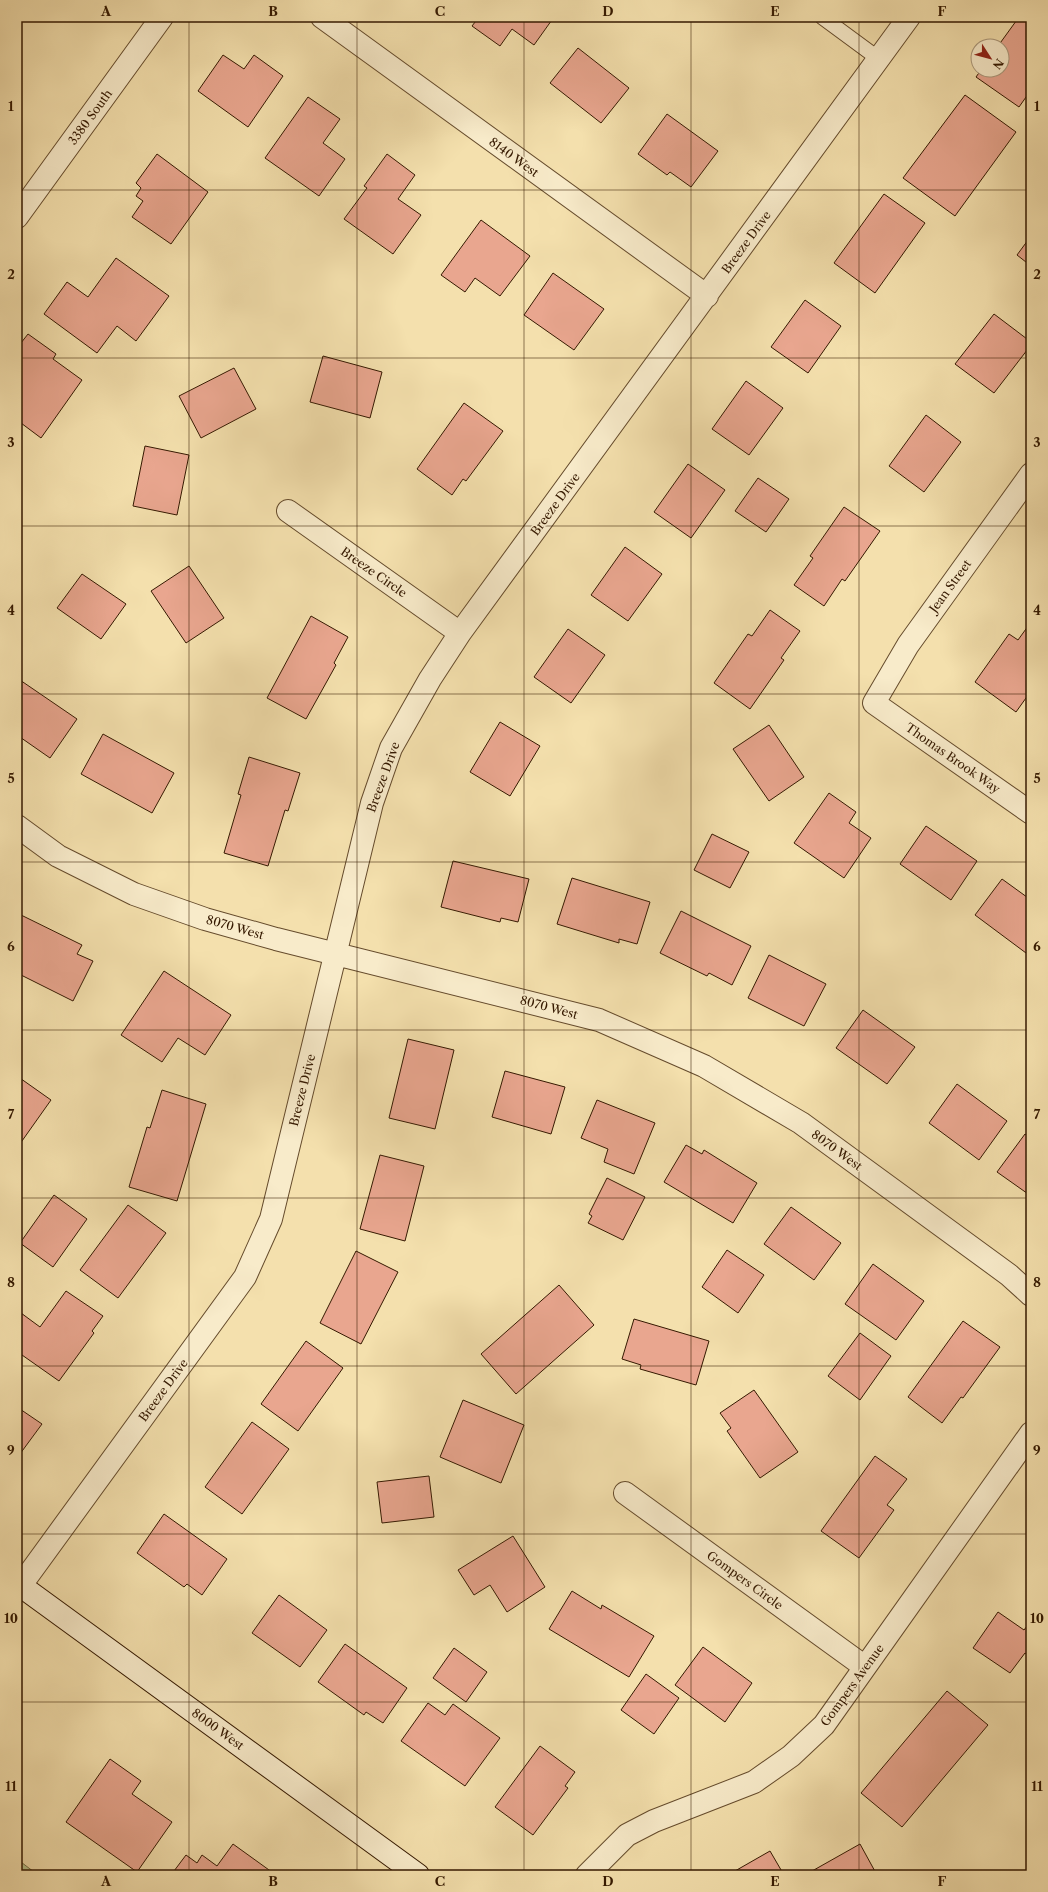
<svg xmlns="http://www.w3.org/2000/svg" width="1048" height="1892" viewBox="0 0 1048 1892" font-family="'Libre Caslon Text',serif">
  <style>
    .green { fill: #b9c38b; stroke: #776e46 }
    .building { fill: #e9a68f; stroke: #351901 }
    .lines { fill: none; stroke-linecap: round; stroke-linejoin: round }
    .lane-casing { stroke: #654b2c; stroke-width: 16 }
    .street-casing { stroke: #654b2c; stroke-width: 24 }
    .secondary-casing { stroke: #351901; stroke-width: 24 }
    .lane { stroke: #f8ebca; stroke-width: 14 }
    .street { stroke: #f8ebca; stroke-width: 22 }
    .secondary { stroke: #f8ebca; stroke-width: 22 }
    .grid { fill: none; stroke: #351901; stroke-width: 1; stroke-opacity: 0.55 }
    .labels { text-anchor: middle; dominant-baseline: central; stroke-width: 3; stroke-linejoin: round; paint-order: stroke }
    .street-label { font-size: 12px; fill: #351901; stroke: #f8ebca }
    .neatline { fill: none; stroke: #351901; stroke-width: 1.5 }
    .grid-label { font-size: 13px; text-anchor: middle; font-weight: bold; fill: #351901 }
  </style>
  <rect width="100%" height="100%" fill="#f4e0ad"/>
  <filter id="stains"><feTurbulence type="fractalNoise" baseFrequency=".005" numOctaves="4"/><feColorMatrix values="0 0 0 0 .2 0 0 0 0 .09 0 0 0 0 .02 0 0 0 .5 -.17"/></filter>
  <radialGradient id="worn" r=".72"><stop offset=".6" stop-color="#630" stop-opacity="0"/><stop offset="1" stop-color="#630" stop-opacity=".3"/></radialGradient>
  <path class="green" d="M17 1859 38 1875H17Z"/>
  <path class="building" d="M479 17H554L534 45 512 29 500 46 472 26Z
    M1019 17H1031V90L1019 107 976 77 981 70H1002V46H998Z
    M578 48 629 88 601 123 550 83Z
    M223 55 244 69 254 55 283 76 248 127 198 91Z
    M965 95 1016 132 955 216 903 178Z
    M308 97 340 119 323 143 345 159 319 196 265 158Z
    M667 114 718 151 691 187 670 172 667 175 638 154Z
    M157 154 208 192 171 244 132 217 143 201 136 196 141 188 136 183Z
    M387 154 415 175 398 199 421 215 393 254 344 219 367 188 364 186Z
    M884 194 925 223 875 293 834 263Z
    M481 220 530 256 500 296 475 278 465 292 441 275Z
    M1031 236V266L1017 255Z
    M116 258 169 296 136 341 117 326 97 353 44 314 67 282 88 297Z
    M553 273 604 309 574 350 524 315Z
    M805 300 841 326 808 373 771 347Z
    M994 314 1031 342V345L994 393 955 364Z
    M28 334 56 354 53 359 82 380 41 438 17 420V348Z
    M323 356 382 372 370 418 310 402Z
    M234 368 256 409 201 438 179 396Z
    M746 381 783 408 749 455 712 429Z
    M464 403 503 431 466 481 463 479 452 495 417 469Z
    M926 415 961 442 924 492 889 466Z
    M145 446 189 455 177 515 133 506Z
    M688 464 725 490 691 538 654 512Z
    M758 478 789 499 766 532 735 511Z
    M844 507 880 531 845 581 842 579 824 606 794 585 813 558 810 556Z
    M625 547 662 574 628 621 591 595Z
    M189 566 224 618 186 643 151 591Z
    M82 574 126 604 101 639 57 608Z
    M770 610 800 631 781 658 784 660 750 709 714 683 748 634 752 636Z
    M311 616 348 637 334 663 336 665 306 719 267 698Z
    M1031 622V691L1016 712 975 682 1009 634 1018 640Z
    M568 629 605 655 571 703 534 677Z
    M17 678 77 719 50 758 17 735Z
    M500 722 540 746 510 796 470 772Z
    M769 725 804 777 769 801 733 749Z
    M103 734 174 773 152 813 81 774Z
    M249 757 300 773 288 811 285 810 268 866 224 853 241 795 238 794Z
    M829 793 856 812 849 823 871 838 844 878 794 843Z
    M926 826 977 861 951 900 900 864Z
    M712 834 749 852 730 888 694 870Z
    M453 861 529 879 518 922 501 918 500 922 441 907Z
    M572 878 650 902 637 944 619 939V943L557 924Z
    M1002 879 1031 900V946L1026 953 975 915Z
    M681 911 751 946 732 985 709 973 707 976 660 953Z
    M21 915 82 945 77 954 93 961 73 1001 17 973V924Z
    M769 955 826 984 804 1026 748 998Z
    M164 971 231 1015 205 1055 178 1038 162 1062 121 1035Z
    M863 1010 915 1047 887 1084 836 1048Z
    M408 1039 454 1050 435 1129 389 1118Z
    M505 1071 565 1087 551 1134 492 1117Z
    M17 1076 51 1100 17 1148Z
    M957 1084 1007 1121 979 1160 929 1123Z
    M162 1090 206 1104 177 1201 129 1187 147 1127 150 1128Z
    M597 1100 655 1123 634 1174 604 1162 608 1149 581 1138Z
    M1025 1134 1031 1138V1196L997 1172Z
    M686 1145 702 1154 704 1150 757 1183 733 1223 664 1182Z
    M380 1155 424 1166 405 1241 360 1229Z
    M607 1178 645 1197 623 1240 588 1223 592 1216 589 1214Z
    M54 1195 87 1219 53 1267 20 1243Z
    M128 1205 166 1233 118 1298 80 1270Z
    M791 1207 841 1243 814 1280 764 1244Z
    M727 1250 764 1275 738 1313 702 1287Z
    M356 1251 398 1272 361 1344 320 1323Z
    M873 1264 924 1301 896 1340 845 1304Z
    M559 1285 594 1325 516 1394 481 1354Z
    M66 1291 103 1316 92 1331 94 1333 59 1381 22 1355 17 1361V1318L21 1313 40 1327Z
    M634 1319 709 1341 696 1385 640 1369 641 1365 622 1359Z
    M963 1321 1000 1347 963 1398 961 1397 942 1423 908 1397Z
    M860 1333 891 1356 860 1400 828 1376Z
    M306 1341 343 1368 298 1431 261 1404Z
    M754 1390 798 1452 760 1478 727 1431 731 1428 720 1413Z
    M463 1400 524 1425 501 1483 440 1457Z
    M17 1407 42 1424 17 1458Z
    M252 1422 289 1449 242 1514 205 1487Z
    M875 1456 907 1479 887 1505 894 1510 859 1558 821 1531Z
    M429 1476 434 1517 382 1523 377 1482Z
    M164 1514 227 1559 202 1595 187 1584 184 1587 137 1553Z
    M513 1536 545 1587 507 1612 490 1585 474 1595 458 1570Z
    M572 1591 601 1609 602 1605 654 1636 629 1677 549 1629Z
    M279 1595 327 1630 300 1667 252 1633Z
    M998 1612 1024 1630 1031 1621V1657L1025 1653 1010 1673 973 1648Z
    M345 1644 407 1688 383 1723 366 1712 364 1715 318 1682Z
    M703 1647 752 1683 725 1722 675 1685Z
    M454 1648 487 1672 466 1702 433 1678Z
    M646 1674 679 1698 654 1734 621 1710Z
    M947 1691 988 1725 902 1827 861 1793Z
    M428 1703 445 1715 453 1704 500 1738 465 1786 401 1741Z
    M540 1746 575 1772 565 1786 568 1788 533 1835 495 1807Z
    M110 1759 141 1781 132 1794 172 1822 137 1872 66 1822Z
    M233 1844 276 1875H171L186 1855 197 1863 202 1855 217 1866Z
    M860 1844 877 1875H805Z
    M770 1851 784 1875H728Z"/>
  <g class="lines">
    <defs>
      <path id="lane" d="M822 17 879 59"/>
      <path id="street" d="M322 17 707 296
        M17 217 162 17
        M1031 474 908 645 874 703 1031 813
        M288 511 460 633
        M17 826 58 856 134 894 205 919 276 939 599 1020 704 1066 801 1123 1009 1275 1031 1295
        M625 1493 865 1667
        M21 1585 245 1277 271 1219 372 803 391 748 430 679 460 633 909 17
        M587 1875 627 1835 654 1821 754 1782 791 1756 824 1725 1031 1433"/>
      <path id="secondary" d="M17 1583 418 1875"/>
    </defs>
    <use href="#lane" class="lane-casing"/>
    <use href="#street" class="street-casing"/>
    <use href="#secondary" class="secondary-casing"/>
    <use href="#lane" class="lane"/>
    <use href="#street" class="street"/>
    <use href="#secondary" class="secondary"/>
  </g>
  <path class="grid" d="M189 17V1875M357 17V1875M524 17V1875M691 17V1875M859 17V1875M17 190H1031M17 358H1031M17 526H1031M17 694H1031M17 862H1031M17 1030H1031M17 1198H1031M17 1366H1031M17 1534H1031M17 1702H1031"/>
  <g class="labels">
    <g class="street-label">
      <text transform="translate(90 117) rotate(-54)">3380 South</text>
      <text transform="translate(514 157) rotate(36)">8140 West</text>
      <text transform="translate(746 242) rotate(-54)">Breeze Drive</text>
      <text transform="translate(555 504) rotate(-54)">Breeze Drive</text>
      <text transform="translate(374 572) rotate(35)">Breeze Circle</text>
      <text transform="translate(950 586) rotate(-54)">Jean Street</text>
      <text transform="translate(953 758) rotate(35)">Thomas Brook Way</text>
      <text transform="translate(383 777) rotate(-70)">Breeze Drive</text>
      <text transform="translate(235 927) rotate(16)">8070 West</text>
      <text transform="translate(549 1007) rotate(15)">8070 West</text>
      <text transform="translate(302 1090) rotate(-76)">Breeze Drive</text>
      <text transform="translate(837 1150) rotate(36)">8070 West</text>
      <text transform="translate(163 1390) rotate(-54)">Breeze Drive</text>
      <text transform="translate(745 1580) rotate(36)">Gompers Circle</text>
      <text transform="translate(852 1685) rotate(-54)">Gompers Avenue</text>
      <text transform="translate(218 1729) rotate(36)">8000 West</text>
    </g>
  </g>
  <rect width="1048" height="1892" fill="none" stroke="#f4e0ad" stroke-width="44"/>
  <g transform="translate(990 58) rotate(126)"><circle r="19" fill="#f8ebca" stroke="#aa977a"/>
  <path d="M0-3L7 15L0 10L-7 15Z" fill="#8f2418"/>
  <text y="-6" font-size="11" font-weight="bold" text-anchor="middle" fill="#351901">N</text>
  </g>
  <rect x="22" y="22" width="1004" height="1848" class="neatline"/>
  <g class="grid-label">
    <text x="106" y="16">A</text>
    <text x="273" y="16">B</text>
    <text x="440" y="16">C</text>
    <text x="608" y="16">D</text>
    <text x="775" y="16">E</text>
    <text x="942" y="16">F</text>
    <text x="11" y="111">1</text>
    <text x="1037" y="111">1</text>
    <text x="11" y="279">2</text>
    <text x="1037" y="279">2</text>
    <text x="11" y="447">3</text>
    <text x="1037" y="447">3</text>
    <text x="11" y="615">4</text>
    <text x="1037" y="615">4</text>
    <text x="11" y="783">5</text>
    <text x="1037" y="783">5</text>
    <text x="11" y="951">6</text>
    <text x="1037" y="951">6</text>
    <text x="11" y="1119">7</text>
    <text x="1037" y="1119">7</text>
    <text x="11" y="1287">8</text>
    <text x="1037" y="1287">8</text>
    <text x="11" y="1455">9</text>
    <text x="1037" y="1455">9</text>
    <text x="11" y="1623">10</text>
    <text x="1037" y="1623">10</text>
    <text x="11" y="1791">11</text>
    <text x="1037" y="1791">11</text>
    <text x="106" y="1886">A</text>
    <text x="273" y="1886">B</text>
    <text x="440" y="1886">C</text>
    <text x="608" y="1886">D</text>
    <text x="775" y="1886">E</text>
    <text x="942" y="1886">F</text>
  </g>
  <rect width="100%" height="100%" filter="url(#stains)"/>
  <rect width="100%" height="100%" fill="url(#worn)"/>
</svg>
